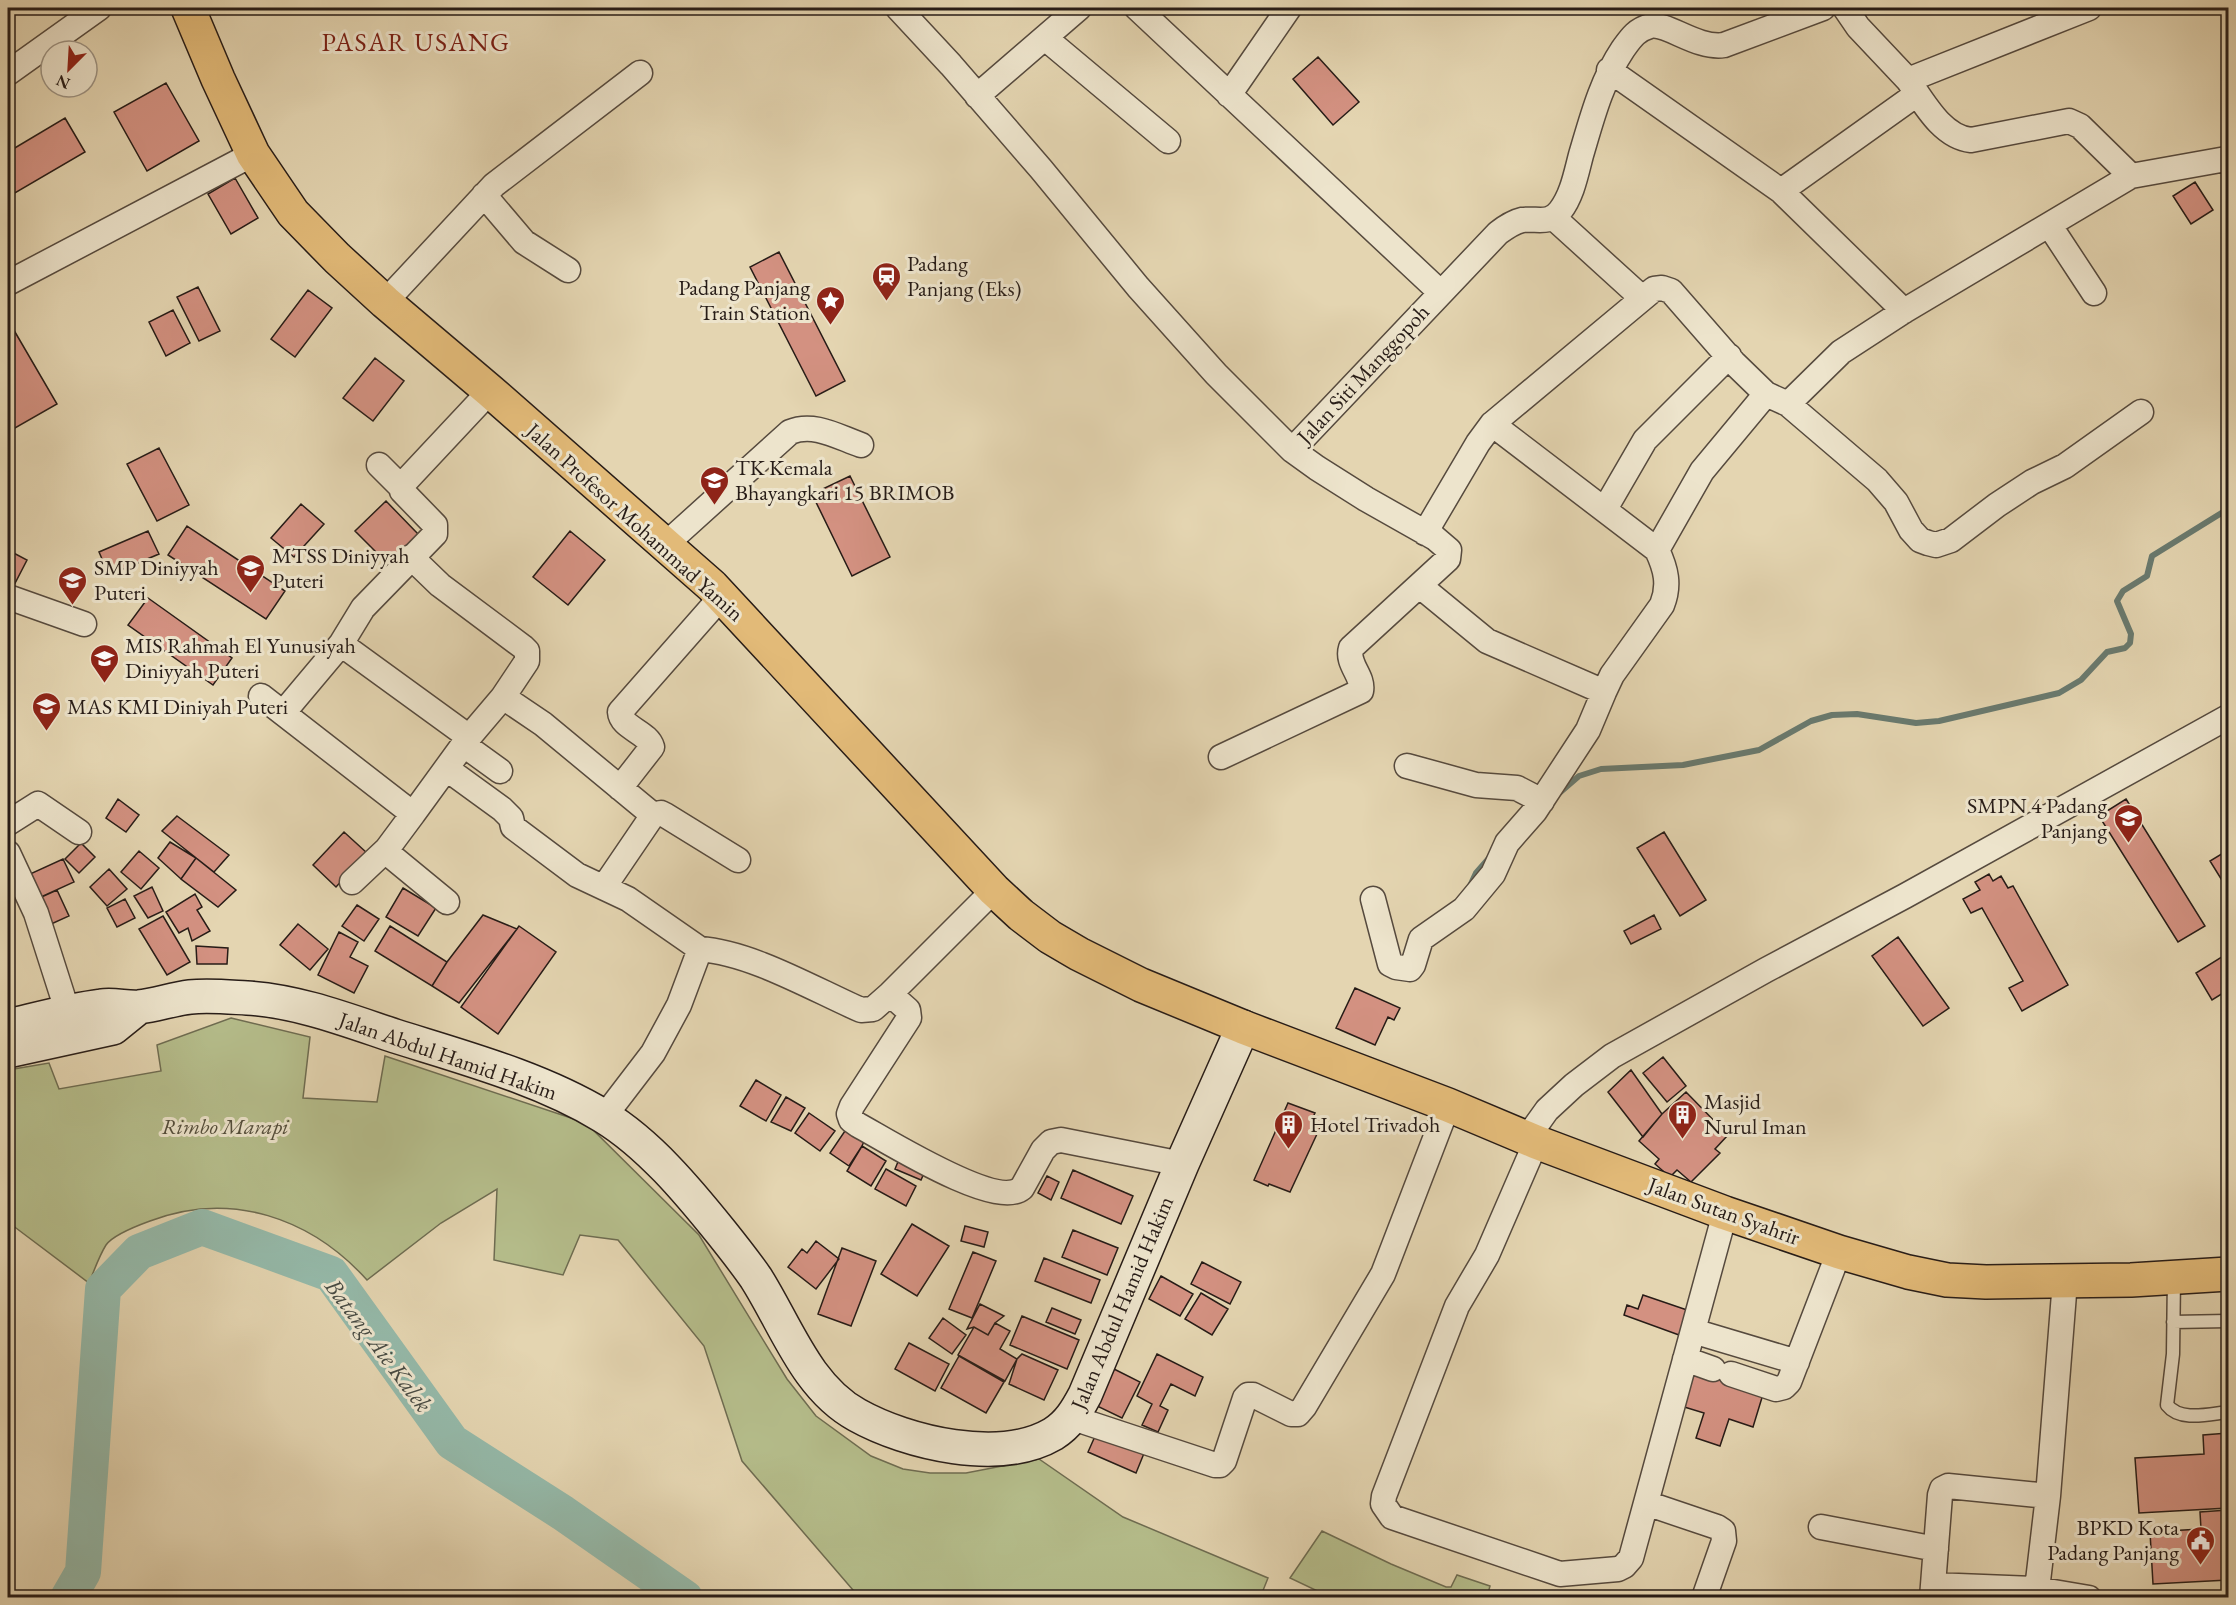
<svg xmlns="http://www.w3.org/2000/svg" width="2236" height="1605" viewBox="0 0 2236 1605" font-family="'EB Garamond',serif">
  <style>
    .green { fill: #b5bd8b; stroke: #6e6c51; stroke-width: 1.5 }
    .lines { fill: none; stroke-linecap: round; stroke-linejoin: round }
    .stream { stroke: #697a6f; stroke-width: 6 }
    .river { stroke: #95b9a9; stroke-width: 36 }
    .building { fill: #d39181; stroke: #271c17; stroke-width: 1.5 }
    .lane-casing { stroke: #564a3e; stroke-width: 15 }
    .street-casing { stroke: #564a3e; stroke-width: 27 }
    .secondary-casing { stroke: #271c17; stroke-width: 36 }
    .highway-casing { stroke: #271c17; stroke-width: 36 }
    .lane { stroke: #ede4cc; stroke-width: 12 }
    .street { stroke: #ede4cc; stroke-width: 24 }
    .secondary { stroke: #ede4cc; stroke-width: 33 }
    .highway { stroke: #e2ba78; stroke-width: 33 }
    .labels { text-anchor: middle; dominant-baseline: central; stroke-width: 6; stroke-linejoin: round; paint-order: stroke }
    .poi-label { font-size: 22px; fill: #271c17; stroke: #ede4cc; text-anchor: start }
    .street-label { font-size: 22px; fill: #271c17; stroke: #ede4cc }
    .park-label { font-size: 22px; font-style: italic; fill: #524c3a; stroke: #ede4cc }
    .water-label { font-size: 24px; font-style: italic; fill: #484b43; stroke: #ede4cc }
    .quarter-label { font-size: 26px; letter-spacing: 1.5px; fill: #7a1f14; stroke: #ede4cc }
  </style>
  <rect width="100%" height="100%" fill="#e4d5b1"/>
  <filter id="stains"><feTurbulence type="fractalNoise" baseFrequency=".00333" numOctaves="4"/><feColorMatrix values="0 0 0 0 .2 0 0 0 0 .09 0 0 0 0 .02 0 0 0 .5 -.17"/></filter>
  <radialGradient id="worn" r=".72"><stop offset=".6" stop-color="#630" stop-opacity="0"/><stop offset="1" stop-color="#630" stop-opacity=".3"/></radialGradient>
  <path class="green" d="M231 1018 310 1037 303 1098 377 1102 385 1056 586 1123 699 1235 787 1379 816 1416 871 1456 903 1469 930 1473H966L1039 1459 1123 1517 1268 1578 1260 1598 859 1597 742 1461 704 1346 618 1240 580 1235 563 1275 494 1260 497 1189 441 1223 367 1280C311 1218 231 1190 150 1221 139 1225 113 1235 106 1245 99 1256 94 1271 89 1283L8 1222V1070L49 1063 59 1089 161 1071 157 1045Z
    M1322 1531 1391 1564 1446 1587H1451L1457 1575 1490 1586 1487 1597H1330L1290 1578Z"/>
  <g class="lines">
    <path class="stream" d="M1557 795 1579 776 1601 769 1683 765 1759 750 1811 721 1832 715 1857 714 1916 723 1939 721 2059 693 2081 680 2107 652 2125 648 2130 643 2131 634 2117 601 2123 591 2147 576 2152 556 2228 509
      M1470 886 1476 873 1490 857"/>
    <path class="river" d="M68 1598 83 1572 103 1289 139 1252 202 1227 331 1274 452 1442 563 1513 685 1598"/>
  </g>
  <path class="building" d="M1318 57 1359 102 1333 125 1293 79Z
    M166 83 199 141 147 171 114 112Z
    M65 118 85 152 8 197V152Z
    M235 178 258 218 231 234 208 194Z
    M2195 182 2213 210 2191 224 2173 196Z
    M779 252 845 381 816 396 750 267Z
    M198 287 220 331 199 341 177 297Z
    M308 290 332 308 295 357 271 339Z
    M173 310 190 343 166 356 149 322Z
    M8 320 57 404 8 432Z
    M375 358 404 381 373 421 343 398Z
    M159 448 189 505 157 521 127 464Z
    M850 476 890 557 852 576 812 494Z
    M386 501 418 534 388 564 355 531Z
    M301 504 324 524 294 557 271 538Z
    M187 526 285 591 266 619 168 555Z
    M148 531 159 554 109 575 99 552Z
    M570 531 605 560 568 605 533 577Z
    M8 550 27 560 11 591 8 588Z
    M148 598 232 658 213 685 128 625Z
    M118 799 139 815 126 832 106 818Z
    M2126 799 2205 926 2178 942 2099 816Z
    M177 816 229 855 214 872 162 831Z
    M344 832 367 853 336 887 313 865Z
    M1664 832 1706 900 1680 916 1637 848Z
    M170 842 196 858 181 879 158 858Z
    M81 843 95 857 79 873 65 859Z
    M2228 850V890L2210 861Z
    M139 851 159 868 141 889 121 872Z
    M196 858 236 890 218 907 181 879Z
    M63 859 74 882 41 897 30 874Z
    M109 869 127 889 107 906 90 887Z
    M1989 874 1993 881 2001 876 2008 888 2013 886 2068 985 2022 1011 2009 988 2023 981 1982 908 1971 913 1963 899 1980 890 1975 882Z
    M152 887 163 911 148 918 134 896Z
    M403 888 436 908 418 936 386 917Z
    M57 890 69 916 49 925 37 899Z
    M195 894 202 907 197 910 210 931 192 941 188 928 179 933 166 912Z
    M125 899 135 918 117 927 107 908Z
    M357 905 379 919 364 941 342 926Z
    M483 915 517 929 459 1003 432 986 447 962Z
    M1654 915 1661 929 1631 944 1624 931Z
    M163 916 190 962 167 975 139 929Z
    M298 924 328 949 310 970 280 945Z
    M390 926 447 962 432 986 375 951Z
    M519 926 556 952 498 1034 461 1007Z
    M339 932 358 942 350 957 368 966 354 993 318 975Z
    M1898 937 1949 1008 1923 1026 1872 956Z
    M196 946 228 948 227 964H197Z
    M2228 953V990L2212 1000 2196 973Z
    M1355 988 1400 1008 1394 1020 1388 1017 1375 1045 1336 1028Z
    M1663 1057 1686 1086 1667 1102 1643 1073Z
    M1631 1070 1662 1114 1643 1137 1608 1092Z
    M756 1080 781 1095 766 1121 740 1106Z
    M1686 1092 1728 1135 1715 1149 1720 1153 1691 1182 1677 1170 1670 1177 1655 1164 1659 1159 1639 1141 1662 1114Z
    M786 1097 805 1108 791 1131 771 1122Z
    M1288 1103 1315 1113 1314 1115 1324 1119 1290 1192 1269 1184 1268 1186 1254 1180Z
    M809 1113 835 1131 820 1151 795 1133Z
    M849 1125 866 1137 862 1146 849 1166 830 1153Z
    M862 1146 886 1161 871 1186 847 1171Z
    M902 1152 928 1164 921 1180 895 1169Z
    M886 1169 916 1186 906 1206 875 1189Z
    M1073 1170 1133 1196 1121 1224 1061 1198Z
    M1047 1176 1059 1182 1051 1200 1038 1193Z
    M912 1224 949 1246 917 1296 881 1274Z
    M965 1226 988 1232 984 1247 961 1241Z
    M1073 1230 1118 1248 1107 1275 1062 1257Z
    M816 1241 839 1259 816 1289 788 1267 802 1249 807 1253Z
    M842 1248 876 1261 851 1326 818 1314Z
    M973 1252 996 1261 972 1318 949 1309Z
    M1044 1258 1100 1280 1091 1303 1035 1281Z
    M1202 1262 1241 1282 1230 1304 1191 1284Z
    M1161 1276 1193 1294 1180 1316 1149 1299Z
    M1201 1293 1228 1309 1212 1335 1185 1319Z
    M1643 1295 1687 1310 1679 1335 1624 1315 1627 1305 1638 1309Z
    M980 1304 1004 1316 995 1323 988 1335 974 1327 967 1329Z
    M1052 1308 1081 1320 1075 1334 1046 1322Z
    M1022 1316 1079 1340 1067 1369 1010 1345Z
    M943 1318 966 1335 952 1354 929 1338Z
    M995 1323 1010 1331 1000 1349 1017 1359 1005 1381 958 1355 974 1327 988 1335Z
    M909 1343 949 1364 935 1391 895 1369Z
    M1022 1354 1058 1370 1044 1400 1009 1384 1017 1359Z
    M1157 1354 1203 1377 1195 1396 1171 1384 1160 1406 1168 1410 1158 1432 1142 1425 1152 1404 1137 1396Z
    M959 1356 1004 1382 986 1413 941 1388Z
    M1723 1364 1740 1370 1764 1391 1753 1427 1729 1419 1720 1446 1696 1438 1704 1413 1681 1406 1692 1371Z
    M1114 1369 1140 1382 1122 1418 1097 1406Z
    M1100 1425 1147 1446 1136 1473 1088 1452Z
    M2228 1433V1508L2139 1513 2135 1458 2204 1454 2203 1435Z
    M2228 1510V1580L2153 1584 2150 1532 2201 1529 2200 1512Z"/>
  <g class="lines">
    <defs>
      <path id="lane" d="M2174 1277 2173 1354 2167 1405C2180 1422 2209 1414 2228 1412
        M2173 1322 2228 1321"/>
      <path id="street" d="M898 8 951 65 1041 169 1138 287 1216 374 1292 450 1317 468 1366 499 1435 538 1449 550 1448 559 1351 648C1346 664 1364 676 1361 691L1221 757
        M1137 8 1440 292
        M1845 8 1858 27 1908 80 2089 8
        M1045 38 1168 141
        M1609 70 1781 191 1904 311
        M8 73 99 8
        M1908 80C1924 103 1942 137 1971 140L2069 121 2080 126 2131 176 2226 159 2228 162
        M1229 95 1289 8
        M977 96 1079 8
        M1781 191 1917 94
        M484 195 524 242 568 270
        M1554 218 1642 298
        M2050 226 2094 293
        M8 283 253 154
        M385 302 494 185 640 73
        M1788 404 1841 352 1904 311 2131 176
        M1492 424 1657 550
        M1292 450 1498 233C1506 227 1513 222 1522 220 1537 218 1549 225 1560 211 1572 196 1576 174 1581 155 1592 118 1601 82 1623 49 1631 38 1636 30 1650 26 1667 22 1696 49 1724 45L1823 8
        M379 465 402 488
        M1605 509 1645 440 1729 356
        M1425 533 1478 443 1492 424 1654 289 1662 288 1671 291 1733 362 1766 394 1788 404 1877 480 1896 502 1911 530 1920 540 1928 543 1936 545 1951 540 1997 505 2032 482 2065 466 2141 412
        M666 544 790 432C814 422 838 437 861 445
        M1420 586 1487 641 1604 692 1612 675 1662 605C1670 585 1666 569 1657 550L1702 471 1766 394
        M8 597 84 624
        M341 644 469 737
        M261 696 413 814 469 737 503 697 527 661V651L523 647 440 585 411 557
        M503 697 543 724 653 815 661 813 665 815 738 860
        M283 713 341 644 363 608 435 534V525L402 491V485L490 391
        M464 745 500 771
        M1407 766 1476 785 1517 788 1542 801
        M447 769 502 809 511 818 513 827 577 875 628 899 700 949C752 953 813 989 861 1010L873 1009 890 994 994 890
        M620 788 652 747C648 732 621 728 620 712L722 596
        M8 823 38 804 79 832
        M385 851 447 902
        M8 853 36 913 68 1013
        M352 882 387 849 413 814
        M604 887 653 815
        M1373 899 1390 964 1396 967 1410 969 1413 965 1421 939 1464 909 1493 874 1507 843 1535 811 1588 730 1604 692
        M890 994 908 1010 909 1018 852 1106 849 1114 851 1120 858 1125C886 1140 996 1210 1022 1188L1043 1150 1051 1142 1061 1140 1182 1164
        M604 1117 653 1053 679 1005 700 949
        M1527 1138 1547 1110 1574 1085 1612 1056 1766 970 1905 896 2228 717
        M1536 1142 1487 1255 1457 1306 1384 1496 1383 1504 1392 1517 1560 1574 1618 1569 1624 1566 1631 1558 1725 1213
        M1693 1331 1797 1362
        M1685 1359 1713 1369
        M1731 1374 1776 1389 1784 1387 1789 1382 1839 1252
        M1073 1418 1215 1465H1220L1224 1461 1245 1398 1248 1395H1253L1291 1414H1298L1304 1407 1383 1274 1448 1105
        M1646 1503 1717 1527 1723 1531 1724 1541 1704 1598
        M1821 1527 1936 1549
        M1933 1585 2036 1589 2089 1598
        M1932 1598 1940 1495 1942 1489 1948 1486 2048 1496
        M2036 1598 2048 1496 2065 1281"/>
      <path id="secondary" d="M8 1026C38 1019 70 1010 101 1006 114 1004 127 1008 139 1007 156 1005 173 999 190 997 208 995 229 997 247 998 298 1001 347 1020 395 1036 465 1058 540 1078 603 1116 649 1144 688 1191 721 1232 733 1247 745 1262 756 1278 786 1325 806 1387 857 1415 907 1443 1000 1465 1053 1434 1069 1424 1077 1410 1085 1395L1182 1164 1243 1027
        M8 1051 113 1028 139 1007"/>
      <path id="highway" d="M188 8 218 79 253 154 293 213 337 258 385 302 490 391 712 586 994 890 1021 915 1050 937 1079 954 1141 985 1243 1027 1448 1105 1536 1142 1725 1213 1839 1252 1908 1272 1947 1280 1986 1282 2131 1280 2228 1274"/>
    </defs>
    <use href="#lane" class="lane-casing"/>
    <use href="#street" class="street-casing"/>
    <use href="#secondary" class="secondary-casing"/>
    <use href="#highway" class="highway-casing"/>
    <use href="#lane" class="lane"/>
    <use href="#street" class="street"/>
    <use href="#secondary" class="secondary"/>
    <use href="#highway" class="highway"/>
  </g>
  <defs>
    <symbol id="station-pin" viewBox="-11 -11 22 30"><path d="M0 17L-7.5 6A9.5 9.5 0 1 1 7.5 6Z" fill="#8f2418" stroke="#ede4cc"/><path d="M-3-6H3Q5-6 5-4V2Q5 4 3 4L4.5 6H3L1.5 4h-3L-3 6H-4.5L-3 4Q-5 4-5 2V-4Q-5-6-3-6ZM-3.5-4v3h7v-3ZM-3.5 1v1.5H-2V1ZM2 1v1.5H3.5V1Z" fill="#fff"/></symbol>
    <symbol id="sight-pin" viewBox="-11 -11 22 30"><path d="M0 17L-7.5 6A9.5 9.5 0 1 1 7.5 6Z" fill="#8f2418" stroke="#ede4cc"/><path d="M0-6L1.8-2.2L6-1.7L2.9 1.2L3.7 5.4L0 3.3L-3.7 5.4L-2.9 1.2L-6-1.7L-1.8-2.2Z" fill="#fff"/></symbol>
    <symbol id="school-pin" viewBox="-11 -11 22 30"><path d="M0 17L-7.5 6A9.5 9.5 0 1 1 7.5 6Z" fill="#8f2418" stroke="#ede4cc"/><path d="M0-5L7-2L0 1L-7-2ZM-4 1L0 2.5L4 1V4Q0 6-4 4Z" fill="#fff"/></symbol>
    <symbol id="building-pin" viewBox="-11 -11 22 30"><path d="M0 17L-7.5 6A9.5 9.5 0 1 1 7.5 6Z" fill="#8f2418" stroke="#ede4cc"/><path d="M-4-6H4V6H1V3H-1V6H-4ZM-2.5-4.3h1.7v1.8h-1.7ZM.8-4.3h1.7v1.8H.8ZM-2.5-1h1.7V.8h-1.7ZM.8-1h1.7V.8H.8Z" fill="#fff"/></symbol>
    <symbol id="civic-pin" viewBox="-11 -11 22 30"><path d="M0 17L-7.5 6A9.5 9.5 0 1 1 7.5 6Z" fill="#8f2418" stroke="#ede4cc"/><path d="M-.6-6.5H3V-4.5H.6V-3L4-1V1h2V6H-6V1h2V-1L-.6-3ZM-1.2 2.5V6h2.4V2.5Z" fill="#fff"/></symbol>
  </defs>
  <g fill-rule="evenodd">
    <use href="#station-pin" x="870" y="260" width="33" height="45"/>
    <use href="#sight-pin" x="814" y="284" width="33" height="45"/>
    <use href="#school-pin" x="698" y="464" width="33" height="45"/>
    <use href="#school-pin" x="234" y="552" width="33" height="45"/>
    <use href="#school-pin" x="56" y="564" width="33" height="45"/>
    <use href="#school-pin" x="88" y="642" width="33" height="45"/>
    <use href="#school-pin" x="30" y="690" width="33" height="45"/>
    <use href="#school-pin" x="2112" y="802" width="33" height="45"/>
    <use href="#building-pin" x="1666" y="1098" width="33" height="45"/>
    <use href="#building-pin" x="1272" y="1108" width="33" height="45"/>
    <use href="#civic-pin" x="2184" y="1524" width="33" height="45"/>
  </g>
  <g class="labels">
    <g class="poi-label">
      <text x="907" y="263">Padang<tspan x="907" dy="25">Panjang (Eks)</tspan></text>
      <text x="810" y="287" text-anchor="end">Padang Panjang<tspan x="810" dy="25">Train Station</tspan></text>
      <text x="735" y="467">TK Kemala<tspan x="735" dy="25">Bhayangkari 15 BRIMOB</tspan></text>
      <text x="272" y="555">MTSS Diniyyah<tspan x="272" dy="25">Puteri</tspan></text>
      <text x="94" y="567">SMP Diniyyah<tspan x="94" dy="25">Puteri</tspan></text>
      <text x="125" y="645">MIS Rahmah El Yunusiyah<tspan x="125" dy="25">Diniyyah Puteri</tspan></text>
      <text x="67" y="706">MAS KMI Diniyah Puteri</text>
      <text x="2107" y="805" text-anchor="end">SMPN 4 Padang<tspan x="2107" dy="25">Panjang</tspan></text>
      <text x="1704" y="1101">Masjid<tspan x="1704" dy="25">Nurul Iman</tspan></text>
      <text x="1310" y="1124">Hotel Trivadoh</text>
      <text x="2179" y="1527" text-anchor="end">BPKD Kota<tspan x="2179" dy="25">Padang Panjang</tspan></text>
    </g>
    <g class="street-label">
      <text transform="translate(1363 374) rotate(-47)">Jalan Siti Manggopoh</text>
      <text transform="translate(635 522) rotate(42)">Jalan Profesor Mohammad Yamin</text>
      <text transform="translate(448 1056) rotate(19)">Jalan Abdul Hamid Hakim</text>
      <text transform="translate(1724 1211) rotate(20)">Jalan Sutan Syahrir</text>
      <text transform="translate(1122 1303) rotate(-67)">Jalan Abdul Hamid Hakim</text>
    </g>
    <g class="park-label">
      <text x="225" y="1126">Rimbo Marapi</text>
    </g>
    <g class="water-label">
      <text transform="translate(379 1345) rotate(53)">Batang Aie Kalek</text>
    </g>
    <g class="quarter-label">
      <text x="416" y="42">PASAR USANG</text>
    </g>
  </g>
  <rect width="2236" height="1605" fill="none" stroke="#e4d5b1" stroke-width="30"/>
  <rect x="9" y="9" width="2218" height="1587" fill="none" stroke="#271c17" stroke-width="3"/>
  <rect x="15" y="15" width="2206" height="1575" fill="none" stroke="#271c17" stroke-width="1.5"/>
  <g transform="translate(69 69) rotate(204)"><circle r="28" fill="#ede4cc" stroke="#9e9484" stroke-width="1.5"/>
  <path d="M0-4.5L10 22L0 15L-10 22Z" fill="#8f2418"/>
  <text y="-9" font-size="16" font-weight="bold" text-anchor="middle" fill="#271c17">N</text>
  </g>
  <rect width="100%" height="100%" filter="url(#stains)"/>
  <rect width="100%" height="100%" fill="url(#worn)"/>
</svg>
